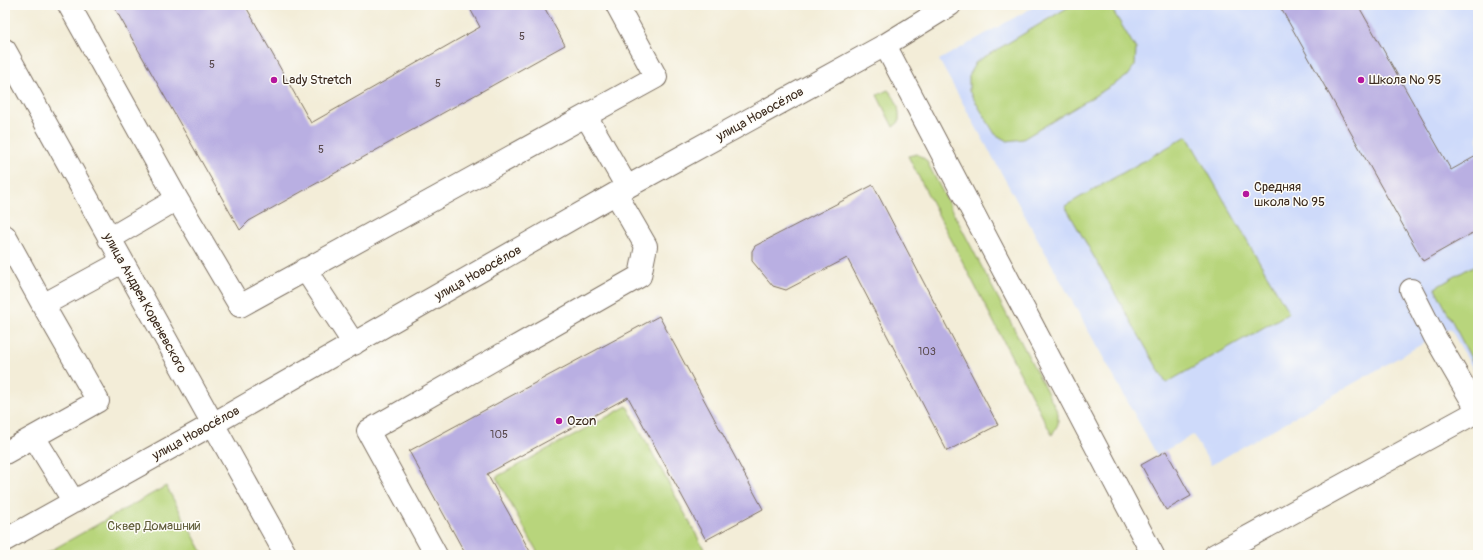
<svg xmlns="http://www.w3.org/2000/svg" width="1483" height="560" viewBox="0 0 1483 560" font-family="Pangolin,sans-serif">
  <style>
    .built { fill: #cedafa }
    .green { fill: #b8d57b; stroke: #7a804c }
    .building { fill: #b9afe2 }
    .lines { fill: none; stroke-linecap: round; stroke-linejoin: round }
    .minor-casing { stroke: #7b6e5f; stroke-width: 24 }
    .minor { stroke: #fff; stroke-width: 22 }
    .poi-dot { fill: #b5179e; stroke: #fdfcf7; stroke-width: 1.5 }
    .labels { text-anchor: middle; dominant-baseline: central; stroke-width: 3; stroke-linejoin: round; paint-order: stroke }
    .number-label { font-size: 11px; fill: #5a4b4f }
    .poi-label { font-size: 13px; fill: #3b2a1e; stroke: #fdfcf7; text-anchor: start }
    .street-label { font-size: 13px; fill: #3b2a1e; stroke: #fdfcf7 }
    .park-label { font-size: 13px; fill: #605d3a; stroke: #fdfcf7 }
  </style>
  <rect width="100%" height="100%" fill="#fdfcf7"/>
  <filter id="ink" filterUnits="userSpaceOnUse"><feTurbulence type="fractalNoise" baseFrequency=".025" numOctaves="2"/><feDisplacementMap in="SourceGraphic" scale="8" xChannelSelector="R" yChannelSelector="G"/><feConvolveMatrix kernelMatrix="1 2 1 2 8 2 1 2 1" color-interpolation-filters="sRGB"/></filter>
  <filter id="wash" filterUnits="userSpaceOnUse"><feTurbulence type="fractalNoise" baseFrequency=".012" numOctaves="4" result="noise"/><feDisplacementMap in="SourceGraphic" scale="16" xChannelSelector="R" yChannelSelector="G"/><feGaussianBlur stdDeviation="0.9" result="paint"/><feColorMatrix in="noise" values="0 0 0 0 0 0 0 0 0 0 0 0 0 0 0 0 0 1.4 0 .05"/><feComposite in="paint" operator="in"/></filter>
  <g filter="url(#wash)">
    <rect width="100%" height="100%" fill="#f3edd8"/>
    <path class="built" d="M1037 5H1478V378L1450 328 1211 465 1193 435 1157 455 939 60Z"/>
    <path class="green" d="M1072 5H1108L1110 6 1136 49 1135 65 1126 77 1023 139 1007 141 995 134 969 91V74L976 62Z
      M888 90C897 100 900 108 899 122L893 127 877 95Z
      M1187 136 1289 313 1166 383 1065 206Z
      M917 154 926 160 1058 413V424L1052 435 908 156Z
      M1478 263V372L1435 288Z
      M627 406 704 549 694 555H539L496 477Z
      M166 486 204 555H43Z"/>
    <g id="blocks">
      <path class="building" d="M113 5H245L311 123 480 27 468 5H543L565 45 249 221 240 230Z
        M1279 5H1358L1451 170 1478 155V230L1423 261Z
        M873 185 998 425 947 451 847 258 786 290 773 286 752 261V251L755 246Z
        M659 316 763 509 706 540 628 397 487 474 532 555H466L409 451Z
        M1166 451 1191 496 1166 510 1141 465Z"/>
    </g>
  </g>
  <g filter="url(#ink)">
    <use href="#blocks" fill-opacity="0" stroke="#7b6e5f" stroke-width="1"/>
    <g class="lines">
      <defs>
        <path id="minor" d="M69 5 177 199
          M885 45 1153 555
          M5 50 286 555
          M586 116 627 187
          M5 236 43 305 122 262
          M109 239 177 199 240 306 656 77 617 5
          M305 269 354 344
          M34 437 74 502
          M5 453 98 401 43 305
          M5 540 213 424 627 187 885 45 950 5
          M436 555 368 431 640 276 646 246 616 194
          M1215 555 1478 411 1435 337 1411 290"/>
      </defs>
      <use href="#minor" class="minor-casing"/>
      <use href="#minor" class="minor"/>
    </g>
  </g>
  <g class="poi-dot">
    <circle cx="274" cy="80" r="4"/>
    <circle cx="1361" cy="80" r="4"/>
    <circle cx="1246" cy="194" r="4"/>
    <circle cx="559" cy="421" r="4"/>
  </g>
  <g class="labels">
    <g class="number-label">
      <text x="522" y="36">5</text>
      <text x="212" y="64">5</text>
      <text x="438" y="83">5</text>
      <text x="321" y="149">5</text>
      <text x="927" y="351">103</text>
      <text x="499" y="434">105</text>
    </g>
    <g class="poi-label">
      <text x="282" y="80">Lady Stretch</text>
      <text x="1369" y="80">Школа № 95</text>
      <text x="1254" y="187">Средняя<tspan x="1254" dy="15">школа № 95</tspan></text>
      <text x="567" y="421">Ozon</text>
    </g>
    <g class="street-label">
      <text transform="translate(760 114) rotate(-29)">улица Новосёлов</text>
      <text transform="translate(478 273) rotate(-30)">улица Новосёлов</text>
      <text transform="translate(145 303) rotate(61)">улица Андрея Кореневского</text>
      <text transform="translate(196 433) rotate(-29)">улица Новосёлов</text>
    </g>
    <g class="park-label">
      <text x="154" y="526">Сквер Домашний</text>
    </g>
  </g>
  <rect width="1483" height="560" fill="none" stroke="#fdfcf7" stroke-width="20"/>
</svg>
